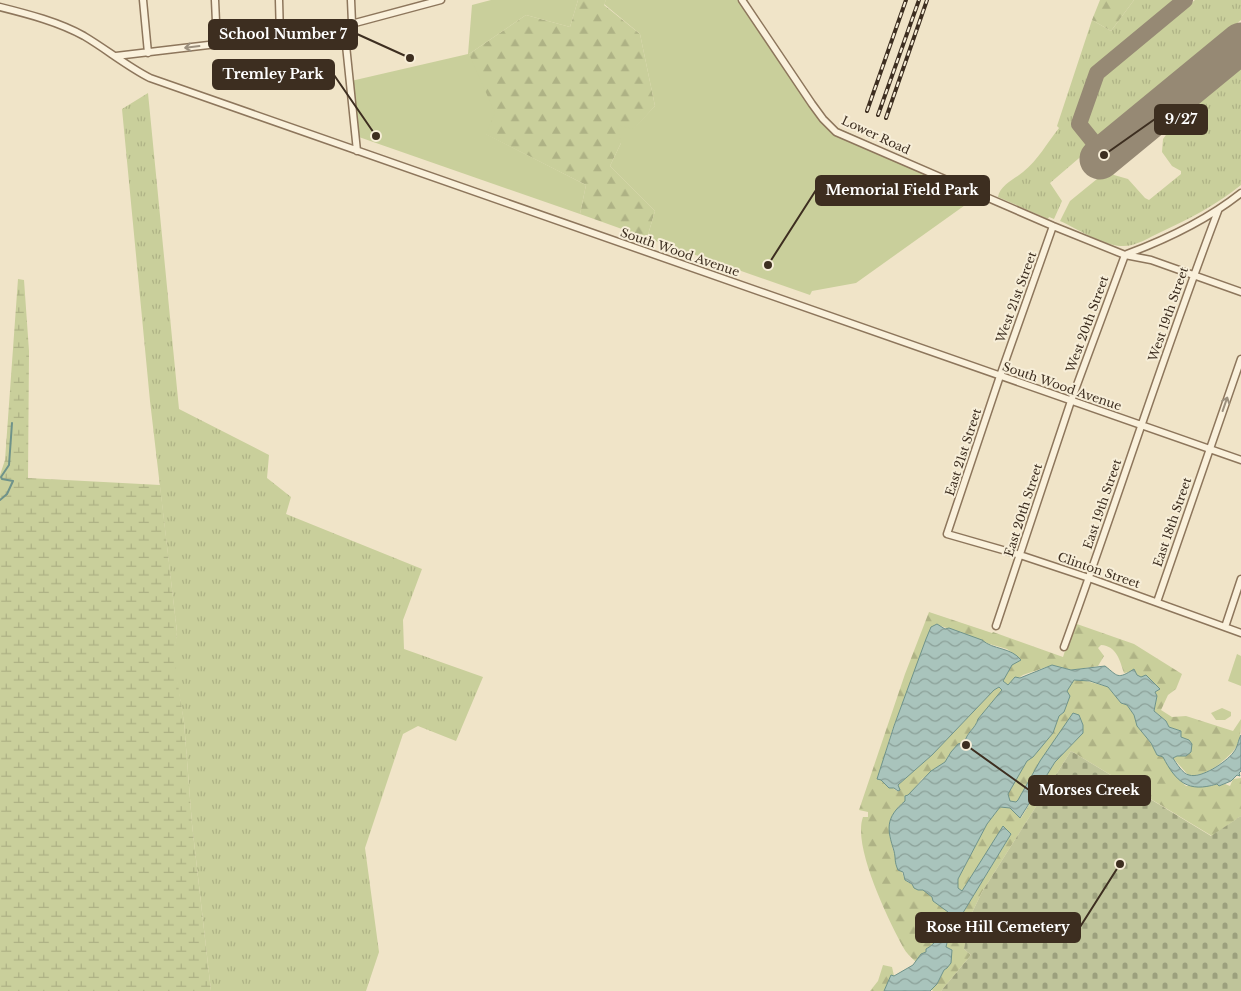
<svg xmlns="http://www.w3.org/2000/svg" width="1241" height="991" viewBox="0 0 1241 991" font-family="'Libre Baskerville',serif">
  <style>
    .grass { fill: url(#grass-tufts) }
    .forest { fill: url(#forest-firs) }
    .wetland { fill: url(#wetland-marsh) }
    .cemetery { fill: url(#cemetery-stones) }
    .park { fill: #c9cf9b }
    .water { fill: url(#water-waves); stroke: #6f938a }
    .lines { fill: none; stroke-linecap: round; stroke-linejoin: round }
    .stream { stroke: #6f938a; stroke-width: 2 }
    .taxiway { stroke: #968974; stroke-width: 16 }
    .runway { stroke: #968974; stroke-width: 41 }
    .minor-casing { stroke: #8d765c; stroke-width: 9 }
    .minor { stroke: #faf1dc; stroke-width: 6 }
    .rail-casing { stroke: #3d2e20; stroke-width: 4 }
    .rail { stroke: #f7eed8; stroke-width: 2; stroke-dasharray: 5.5; stroke-linecap: butt }
    .oneway { stroke: #9c907e }
    .labels { text-anchor: middle; dominant-baseline: central; stroke-width: 4; stroke-linejoin: round; paint-order: stroke }
    .street-label { font-size: 12px; fill: #3d2e20; stroke: #f7eed8 }
    .leader { fill: none; stroke: #3d2e20; stroke-width: 2 }
    .callout-dot { fill: #3d2e20; stroke: #f7eed8; stroke-width: 2 }
    .callout { fill: #3d2e20; stroke: #3d2e20; stroke-width: 2 }
    .callout-label { font-size: 14px; text-anchor: middle; font-weight: bold; fill: #fff }
  </style>
  <defs>
    <pattern id="grass-tufts" width="24" height="20" patternUnits="userSpaceOnUse" patternTransform="scale(1.25)"><rect width="24" height="20" fill="#c9cf9b"/><path d="M3 7l-1-3M5 7V3M7 7l1-3M15 17l-1-3M17 17v-4M19 17l1-3" fill="none" stroke="#aeb285"/></pattern>
    <pattern id="forest-firs" width="22" height="20" patternUnits="userSpaceOnUse" patternTransform="scale(1.25)"><rect width="22" height="20" fill="#c9cf9b"/><path d="M5 1l3.5 6h-7zM16 11l3.5 6h-7z" fill="#aeb285"/></pattern>
    <pattern id="wetland-marsh" width="20" height="14" patternUnits="userSpaceOnUse" patternTransform="scale(1.25)"><rect width="20" height="14" fill="#c9cf9b"/><path d="M1 5h8M5 5V1M11 12h8M15 12V8" fill="none" stroke="#aeb285"/></pattern>
    <pattern id="cemetery-stones" width="16" height="16" patternUnits="userSpaceOnUse" patternTransform="scale(1.25)"><rect width="16" height="16" fill="#bfc49a"/><path d="M2 7V4a2 2 0 0 1 4 0v3zM10 15v-3a2 2 0 0 1 4 0v3z" fill="#9ca07d"/></pattern>
    <pattern id="water-waves" width="16" height="10" patternUnits="userSpaceOnUse" patternTransform="scale(1.25)"><rect width="16" height="10" fill="#a9c4bc"/><path d="M0 5q4-4 8 0t8 0" fill="none" stroke="#8ba098"/></pattern>
  </defs>
  <rect width="100%" height="100%" fill="#f0e4c8"/>
  <path class="grass" d="M1134 0H1180L1094 73 1083 100 1078 123 1081 133 1092 147 1050 183 1062 201 1054 219 1049 217 1048 219 998 197C1000 185 1015 179 1023 172 1038 160 1047 143 1059 128L1057 126 1092 20 1111 31Z
    M1195 0H1241V20L1099 136H1096L1088 126V120L1103 77Z
    M1241 65V185C1216 205 1189 219 1161 232 1148 238 1135 247 1121 246 1102 245 1078 229 1060 221L1070 201 1108 170 1114 175 1128 179 1145 198 1149 200 1181 174V171L1172 166 1162 152 1163 139 1171 128 1169 124Z
    M148 93 179 409 269 455 267 478 291 497 286 514 422 569 403 620 404 649 483 677 456 741 418 726 403 734 365 848 379 952 366 991H211L192 824 184 722 173 659 177 632 150 401 122 109Z"/>
  <path class="forest" d="M578 0H606L604 5 640 34 655 106 621 143 610 166 655 211 647 238 580 214 586 185 485 134 469 54 526 15 570 27Z
    M1100 0H1134L1111 31 1092 20Z
    M929 612 992 633 993 632 1063 657 1074 623 1134 644 1182 674 1176 689 1168 695 1161 710 1172 717 1186 716 1233 731 1241 719C1241 744 1238 749 1218 765 1208 772 1201 775 1189 776L1173 758 1177 756 1189 740 1181 737V731L1169 727 1166 721 1154 711 1157 696 1155 692 1159 689 1146 675 1141 678 1129 672 1124 673C1120 661 1117 646 1101 645L1098 648 1104 656 1098 666 1071 670 1052 665 1023 675 1008 685 1003 681 1012 664 1011 652 1007 649 986 643 941 626C917 675 886 726 881 780L897 791 899 790 898 785 932 755 994 690 999 687 1003 690 978 719C976 728 966 732 965 742L951 752 945 762 922 779 905 801 898 807 892 847 905 880 914 886 925 891 948 912C948 925 938 943 926 949V952L921 954 916 962C911 957 906 953 903 947 889 921 852 846 863 817H868V812L859 810 905 674Z
    M1079 679 1108 687 1121 703 1127 705 1134 715 1137 726 1151 743 1157 755 1163 757 1176 776 1186 786H1212L1217 784 1219 786 1225 784 1230 786 1233 779 1241 778V816L1212 836 1071 751 982 892 970 917 964 949 971 955 941 991H933L931 989 937 984 944 970 950 963 952 950 946 947 949 934 956 927 955 923 958 918 961 916 1011 834 1003 827 962 891 958 888V879L987 824 1000 807 1010 808 1021 818 1055 762 1083 733V725L1079 715 1040 761 1018 801 1016 802 1010 801 1007 794 1027 761 1033 757 1053 733 1059 716 1064 712 1069 696 1066 691C1070 685 1071 680 1079 679Z
    M883 965 892 967 894 976 884 991H870L878 981Z"/>
  <path class="wetland" d="M18 279 24 280 29 351 28 478 160 485 177 632 174 659 184 722 192 824 211 991H0V475L5 460Z"/>
  <path class="cemetery" d="M1071 751 1211 836 1241 816V991H941L971 955 964 949 970 917 982 892Z"/>
  <path class="park" d="M491 0H578L570 27 526 15 469 54 495 113 486 134 586 185 580 214 356 136 351 81 468 54 472 5Z
    M606 0H742L825 122 982 193 856 283 812 291 810 295 647 238 655 211 610 166 621 143 617 125 633 129 655 106 640 34 604 4Z
    M1237 654 1241 656V686L1228 681Z
    M1222 708 1231 712V716L1225 720H1216L1211 713Z"/>
  <path class="water" d="M937 624 945 629 949 628 982 640C993 650 1011 647 1021 660L1012 665 1003 681 1008 685 1015 677 1020 678 1052 665 1071 670 1105 666C1118 676 1117 680 1134 669L1137 675 1141 677 1146 675 1160 689 1155 692 1157 696 1154 711 1166 721 1169 727 1181 731V737L1189 740 1192 744 1191 752 1186 756H1177L1173 758C1176 763 1183 774 1189 775 1201 779 1226 762 1233 753 1238 747 1238 740 1241 735V771L1239 773 1240 776 1237 775 1231 781 1219 786 1217 784C1188 793 1176 782 1163 757L1157 755 1151 743 1137 726 1134 715 1127 705 1121 703 1108 687 1090 681 1074 680 1067 691 1070 696 1064 712 1059 716 1053 733 1033 757 1027 761 1008 794 1010 801 1016 802 1018 800 1040 761 1073 713 1079 715 1083 725V733L1055 762 1020 818 1010 808 1000 807 987 824 958 879V888L962 891 1003 826 1011 834 961 916 958 918 955 923 956 927 949 934 946 947 952 950 951 963 947 968 944 970 937 984 930 991H884L891 975 894 976 913 965 921 954 926 952V949C938 943 948 925 948 912L933 901 932 897 923 890H918L914 888 912 884 905 880 903 872 898 870C894 861 896 859 894 851 887 829 885 818 905 801V796L908 795 931 771 945 762 951 752 958 744 965 742C966 733 976 728 978 719L1002 690 999 687 994 690 932 755 898 785 900 790 898 791 894 788H889L881 780 877 779 894 726 926 639 931 627Z"/>
  <g class="lines">
    <path class="stream" d="M0 500 7 494 13 481 2 479 1 477 9 465 12 423"/>
    <path class="taxiway" d="M1104 155 1079 124 1097 73 1185 0"/>
    <path class="runway" d="M1100 159 1241 43"/>
    <defs>
      <path id="minor" d="M143 0 148 53
        M215 0 217 44
        M279 0 280 36
        M351 0 352 23
        M742 0 812 104 823 119 836 132 1053 226 1125 255 1151 260 1241 292
        M0 7C28 14 59 22 84 36 106 49 128 67 150 78L1241 460
        M344 26 357 151
        M116 56 217 44 340 27 441 0
        M1053 226 1000 376 947 534 1020 555 1089 578 1241 633
        M1127 254C1167 239 1207 220 1241 193
        M1157 602 1241 359
        M996 626 1071 401 1125 255
        M1225 627 1241 579
        M1064 647C1117 502 1163 355 1218 211"/>
    </defs>
    <use href="#minor" class="minor-casing"/>
    <use href="#minor" class="minor"/>
    <defs>
      <path id="rail" d="M867 111 906 0
        M878 115 919 0
        M886 118 927 0"/>
    </defs>
    <use href="#rail" class="rail-casing"/>
    <use href="#rail" class="rail"/>
  </g>
  <defs><path id="oneway-shaft" d="M-6 0H5M1.5-3L5.5 0L1.5 3" fill="none" stroke-width="1.6" stroke-linecap="round" stroke-linejoin="round" transform="scale(1.25)"/></defs>
  <g class="oneway">
    <use href="#oneway-shaft" transform="translate(192 47) rotate(173)"/>
    <use href="#oneway-shaft" transform="translate(1225 404) rotate(-71)"/>
  </g>
  <g class="labels">
    <g class="street-label">
      <text transform="translate(876 135) rotate(25)">Lower Road</text>
      <text transform="translate(680 252) rotate(19)">South Wood Avenue</text>
      <text transform="translate(1016 297) rotate(-70)">West 21st Street</text>
      <text transform="translate(1168 314) rotate(-71)">West 19th Street</text>
      <text transform="translate(1087 324) rotate(-70)">West 20th Street</text>
      <text transform="translate(1062 386) rotate(19)">South Wood Avenue</text>
      <text transform="translate(963 452) rotate(-72)">East 21st Street</text>
      <text transform="translate(1102 504) rotate(-71)">East 19th Street</text>
      <text transform="translate(1023 510) rotate(-72)">East 20th Street</text>
      <text transform="translate(1172 522) rotate(-71)">East 18th Street</text>
      <text transform="translate(1099 570) rotate(19)">Clinton Street</text>
    </g>
  </g>
  <path class="leader" d="M410 58L357 34M376 136L334 75M1104 155L1155 119M768 265L816 190M966 745L1029 790M1120 864L1080 927"/>
  <g class="callout-dot">
    <circle cx="410" cy="58" r="5"/>
    <circle cx="376" cy="136" r="5"/>
    <circle cx="1104" cy="155" r="5"/>
    <circle cx="768" cy="265" r="5"/>
    <circle cx="966" cy="745" r="5"/>
    <circle cx="1120" cy="864" r="5"/>
  </g>
  <g class="callout">
    <rect x="209" y="20" width="148" height="29" rx="5"/>
    <rect x="213" y="60" width="121" height="29" rx="5"/>
    <rect x="1155" y="105" width="52" height="29" rx="5"/>
    <rect x="816" y="176" width="173" height="29" rx="5"/>
    <rect x="1029" y="776" width="121" height="29" rx="5"/>
    <rect x="916" y="913" width="164" height="29" rx="5"/>
  </g>
  <g class="callout-label">
    <text x="283" y="39">School Number 7</text>
    <text x="273" y="79">Tremley Park</text>
    <text x="1181" y="124">9/27</text>
    <text x="902" y="195">Memorial Field Park</text>
    <text x="1089" y="795">Morses Creek</text>
    <text x="998" y="932">Rose Hill Cemetery</text>
  </g>
</svg>
